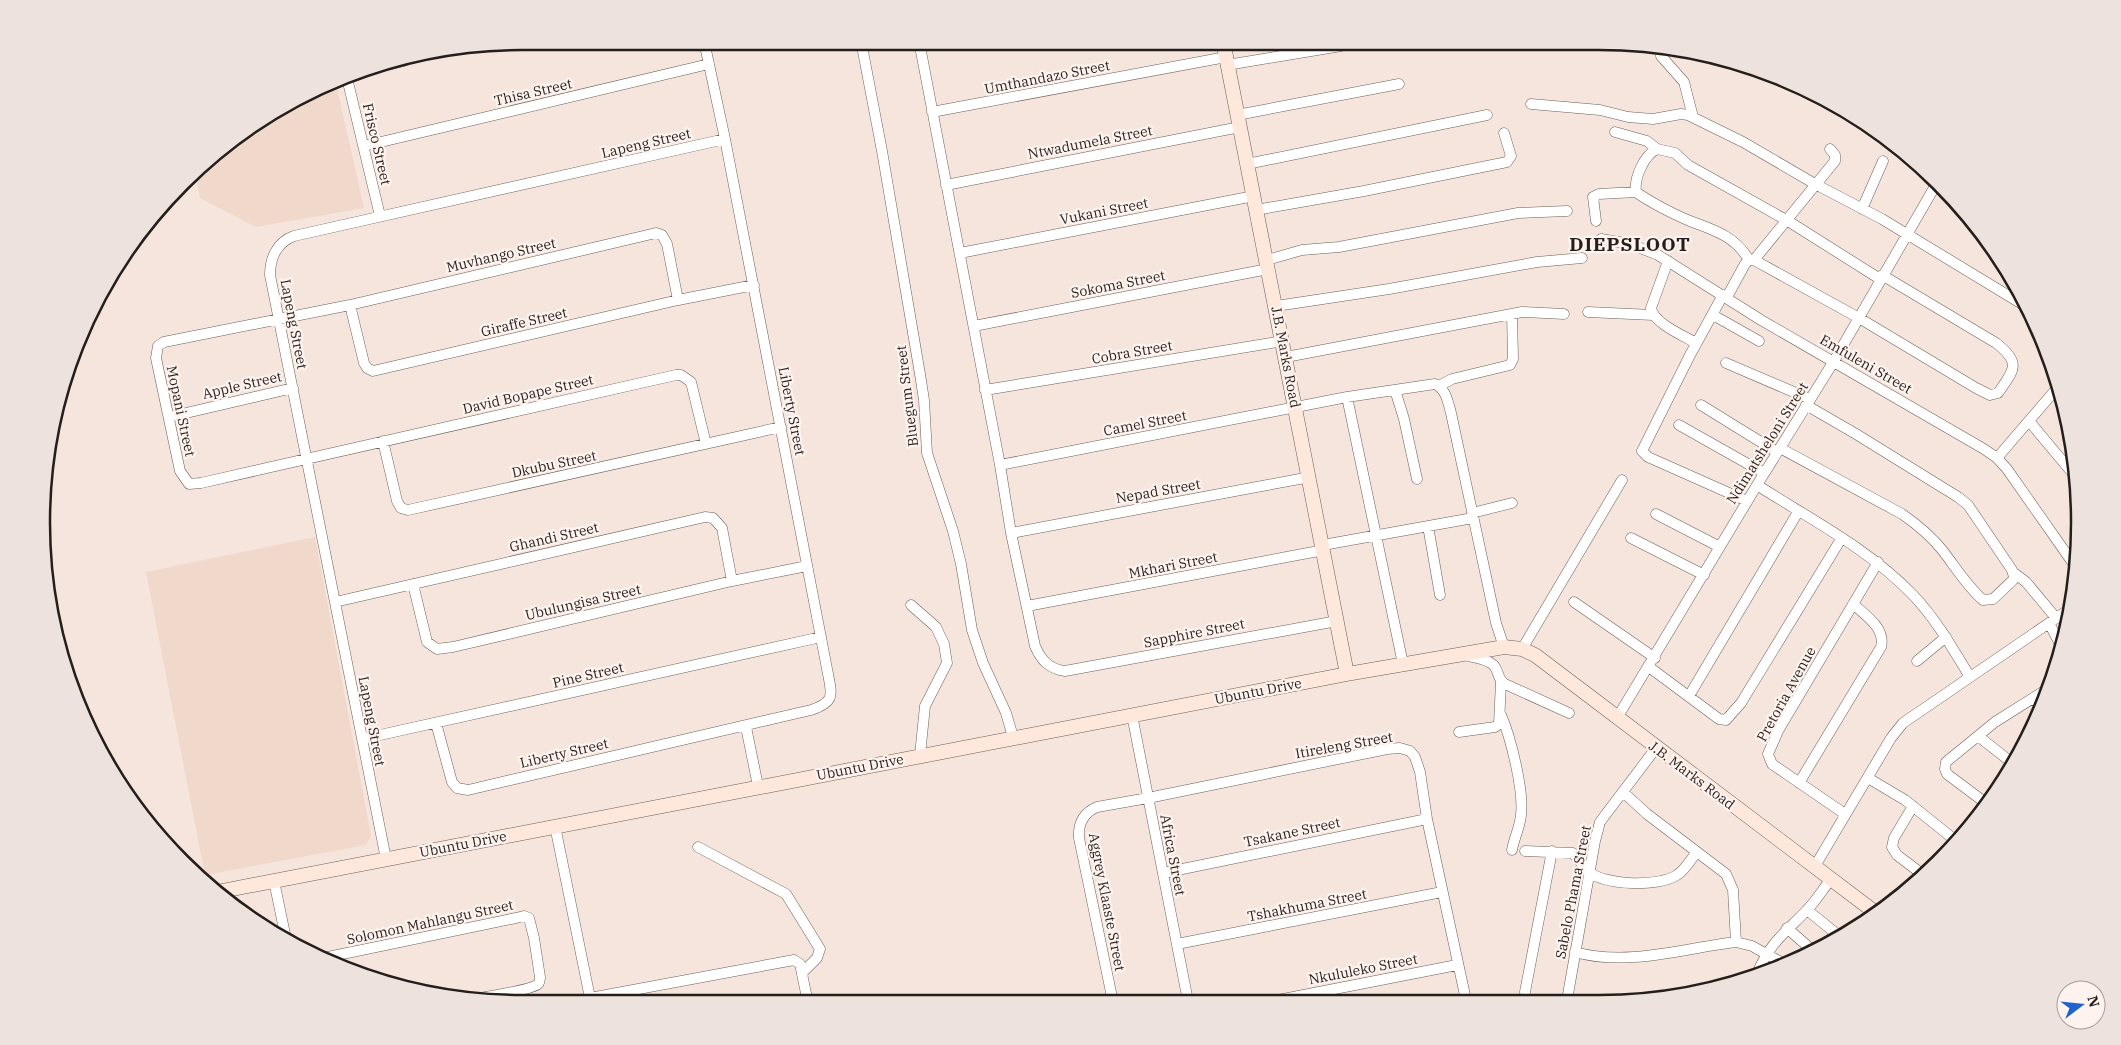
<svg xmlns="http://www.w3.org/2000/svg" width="2121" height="1045" viewBox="0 0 2121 1045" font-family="'IBM Plex Serif',serif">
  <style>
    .built { fill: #f0d8cb }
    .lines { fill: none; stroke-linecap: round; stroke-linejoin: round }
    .street-casing { stroke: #6d5f57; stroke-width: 11 }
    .secondary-casing { stroke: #6d5f57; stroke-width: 15 }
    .street { stroke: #fff; stroke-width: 10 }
    .secondary { stroke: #fee7db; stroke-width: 14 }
    .labels { text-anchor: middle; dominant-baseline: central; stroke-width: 4.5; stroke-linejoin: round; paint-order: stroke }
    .street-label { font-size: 14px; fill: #251f1c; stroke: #fef3ee }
    .district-label { font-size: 19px; font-weight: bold; letter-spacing: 1px; fill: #251f1c; stroke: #fef3ee }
    .rim { fill: none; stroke: #251f1c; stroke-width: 2.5 }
  </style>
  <rect width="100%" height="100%" fill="#f5e5dc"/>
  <path class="built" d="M336 84 364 208 256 227 200 198 195 173 229 141Z
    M315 537 371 836 366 845 205 875 146 572Z"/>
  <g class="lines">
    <defs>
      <path id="street" d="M861 41 882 151 920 374 924 400 927 453 953 531 961 564 972 630 983 663 1006 713 1013 737
        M919 41 1000 465 1011 533 1035 646C1041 660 1049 669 1065 671L1337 621
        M1661 56 1684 82 1693 117
        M1227 65 1341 46
        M360 71 404 61
        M347 78 380 216
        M1531 104 1600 110 1628 117 1653 119 1681 114 1688 115 1743 142 1815 184 1882 219 2027 307
        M932 112 1226 57
        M1237 115 1399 84
        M1615 132 1647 141 1657 149
        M364 146 709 64
        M1247 164 1487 115
        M946 185 1240 127
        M1862 209 1883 161
        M1256 210 1364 191 1507 162 1511 156 1504 133
        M1596 221 1593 197 1599 194 1636 192
        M1601 239 1630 244 1658 255 1761 320 1984 449 1997 458 2007 469 2075 566
        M960 253 1254 196
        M1267 260 1302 250 1339 247 1518 213 1567 211
        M1749 260C1735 236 1714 230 1690 221 1675 215 1648 201 1636 192 1634 178 1644 155 1657 149L1675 153 1688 165 1788 221 1880 279
        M1754 260 1835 161V155L1830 149
        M1668 261 1651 308C1653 323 1684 336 1696 343
        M1723 295 1690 355 1642 451 1648 457 1747 501
        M1727 297 1745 264 1749 260H1754L1859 318 1976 388 1990 395 1998 393C2014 370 2022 363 1996 343L1882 275
        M678 300 667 244 662 235 656 233 350 305 164 342 158 346 156 358 180 471 189 484 201 483 676 375H681L691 382 706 444
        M350 305 364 363 367 368 373 371 678 300 754 285
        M1276 306 1389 289 1537 262 1582 258
        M1588 312 1653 315
        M1713 315 1759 341
        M974 326 1268 269
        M1286 357 1522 312 1564 314
        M1726 363 1810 399
        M1439 386 1452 379 1510 365 1513 359 1512 314
        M985 390 1283 341
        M1395 390 1404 419 1417 479
        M1347 397 1403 664
        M1701 405 1777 452
        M169 417 293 388
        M2029 421 2075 476
        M1679 425 1764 473
        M383 441 397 501 401 508 408 510 781 427
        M1780 448 1902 514C1918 525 1931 536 1943 551 1956 568 1967 586 1983 600L1993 599 2013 580 2014 577 2012 570 1968 505 1958 497 1856 434 1806 405
        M1997 458 2058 387
        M1000 465 1347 397 1435 384C1446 389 1448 402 1451 413L1496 623 1504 647
        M1757 485C1810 519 1869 549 1913 595 1936 619 1953 649 1970 677
        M1472 513 1512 503
        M1656 514 1720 547
        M1428 526 1440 595
        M1011 533 1310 477
        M1631 538 1704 575
        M1323 545 1473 518
        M2014 573 2026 582 2056 618
        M413 584 427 642 437 649 453 647 732 581 807 566
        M335 602 705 517 713 518 722 528 732 581
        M1574 602 1655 658
        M911 605 936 627 944 644 947 663 925 706 920 755
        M1027 606 1324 550
        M2049 623 2061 646
        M1522 649 1622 480
        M1465 655C1474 658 1490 659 1495 667 1499 673 1498 680 1505 684L1569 713
        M1917 661 1946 637
        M1649 667 1719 719 1726 720 1741 703 1841 539
        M1689 696 1798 512
        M2035 697 2041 711
        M1132 715 1188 1001
        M1501 715C1511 738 1524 791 1521 815 1520 827 1514 838 1512 850
        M1617 718 1757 485 1834 361 1938 181
        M436 723 452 782 457 788 468 790 811 710C835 702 832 695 828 674L725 139 704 41
        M746 727 758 786
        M1459 732 1495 727 1499 724 1501 682
        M1978 736 2011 762
        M362 739 821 637
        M1868 778 1905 800 1955 840
        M1799 783 1881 647C1886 628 1865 615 1853 604
        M1623 792 1647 814 1726 874 1733 890 1736 942
        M1987 804 1947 774 1945 769 1946 762 1995 722 2049 688
        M1913 806 1894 838 1892 847 1897 855 1922 874
        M1845 814 1772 764 1768 754 1778 731 1878 562
        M555 826 590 998
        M698 847 786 894 820 949 817 958 803 972
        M1525 851 1573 853C1578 859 1583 866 1588 871 1605 886 1659 887 1677 875 1685 870 1691 859 1697 852
        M386 859 270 275C270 258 277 242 294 236L725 139
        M1815 866 1891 738 1903 723 2071 608
        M1163 873 1427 819
        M274 881 285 934
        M1807 910 1838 935
        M1787 928 1812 950
        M1177 944 1442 892
        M1575 952C1627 967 1684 948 1736 942L1752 946 1786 965
        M323 958 516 918 524 916 529 918 534 938 540 977C540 980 540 982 538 984 532 990 485 997 473 999
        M1757 974C1770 942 1785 933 1807 910 1816 901 1823 889 1831 879
        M1525 992 1552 851
        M1567 1000 1595 841 1600 822 1656 748
        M1273 1001 1457 965
        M1113 1002 1079 838C1078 824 1083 813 1097 807L1148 798 1387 749 1400 748 1410 751 1415 757 1420 772 1427 819 1466 1000
        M591 1003 590 998 794 960 800 964 808 1003"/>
      <path id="secondary" d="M1223 41 1347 674
        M217 892 1347 674 1504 647 1522 649 1535 655 1876 913"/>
    </defs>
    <use href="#street" class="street-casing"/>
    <use href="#secondary" class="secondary-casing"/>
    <use href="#street" class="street"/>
    <use href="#secondary" class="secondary"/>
  </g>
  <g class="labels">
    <g class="street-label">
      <text transform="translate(1047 77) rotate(-11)">Umthandazo Street</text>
      <text transform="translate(533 92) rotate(-13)">Thisa Street</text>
      <text transform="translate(1090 142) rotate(-11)">Ntwadumela Street</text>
      <text transform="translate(646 143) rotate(-13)">Lapeng Street</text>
      <text transform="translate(377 144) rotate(77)">Frisco Street</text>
      <text transform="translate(1104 211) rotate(-11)">Vukani Street</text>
      <text transform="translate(501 255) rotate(-13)">Muvhango Street</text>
      <text transform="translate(1118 284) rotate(-11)">Sokoma Street</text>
      <text transform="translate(524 322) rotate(-13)">Giraffe Street</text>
      <text transform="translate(294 324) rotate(79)">Lapeng Street</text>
      <text transform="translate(1132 352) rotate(-10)">Cobra Street</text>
      <text transform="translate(1286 357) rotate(79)">J.B. Marks Road</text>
      <text transform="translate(1866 364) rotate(30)">Emfuleni Street</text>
      <text transform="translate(242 385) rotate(-13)">Apple Street</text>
      <text transform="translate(528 394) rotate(-13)">David Bopape Street</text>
      <text transform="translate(907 396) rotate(-97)">Bluegum Street</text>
      <text transform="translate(181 411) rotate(78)">Mopani Street</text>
      <text transform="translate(792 411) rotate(79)">Liberty Street</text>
      <text transform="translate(1145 423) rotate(-11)">Camel Street</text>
      <text transform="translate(1767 443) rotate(-58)">Ndimatsheloni Street</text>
      <text transform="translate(554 464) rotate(-12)">Dkubu Street</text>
      <text transform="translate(1158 491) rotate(-10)">Nepad Street</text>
      <text transform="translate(554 537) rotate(-13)">Ghandi Street</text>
      <text transform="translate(1173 565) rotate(-11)">Mkhari Street</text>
      <text transform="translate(583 602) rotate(-13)">Ubulungisa Street</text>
      <text transform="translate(1194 633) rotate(-11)">Sapphire Street</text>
      <text transform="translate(588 675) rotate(-13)">Pine Street</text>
      <text transform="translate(1258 691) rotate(-11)">Ubuntu Drive</text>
      <text transform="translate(1786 694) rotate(-61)">Pretoria Avenue</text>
      <text transform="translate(372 721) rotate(79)">Lapeng Street</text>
      <text transform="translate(1344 745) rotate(-10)">Itireleng Street</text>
      <text transform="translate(564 753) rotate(-13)">Liberty Street</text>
      <text transform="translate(860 767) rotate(-11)">Ubuntu Drive</text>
      <text transform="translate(1692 775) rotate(37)">J.B. Marks Road</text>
      <text transform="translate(1292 832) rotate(-12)">Tsakane Street</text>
      <text transform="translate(463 844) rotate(-11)">Ubuntu Drive</text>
      <text transform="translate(1173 855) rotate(79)">Africa Street</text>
      <text transform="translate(1573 892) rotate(-79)">Sabelo Phama Street</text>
      <text transform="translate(1107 902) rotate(79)">Aggrey Klaaste Street</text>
      <text transform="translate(1307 905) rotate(-11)">Tshakhuma Street</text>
      <text transform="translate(430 922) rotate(-12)">Solomon Mahlangu Street</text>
      <text transform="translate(1363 969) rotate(-11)">Nkululeko Street</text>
    </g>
    <g class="district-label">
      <text x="1630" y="244">DIEPSLOOT</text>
    </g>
  </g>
  <path d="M0 0H2121V1045H0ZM522 50H1599A472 472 0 0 1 2071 522V523A472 472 0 0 1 1599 995H522A472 472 0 0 1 50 523V522A472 472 0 0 1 522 50Z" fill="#ede2dd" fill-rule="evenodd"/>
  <path class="rim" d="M522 50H1599A472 472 0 0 1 2071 522V523A472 472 0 0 1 1599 995H522A472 472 0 0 1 50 523V522A472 472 0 0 1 522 50Z"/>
  <g transform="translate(2081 1005) rotate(74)"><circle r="24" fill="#fef3ee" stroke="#a79e9a"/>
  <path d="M0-4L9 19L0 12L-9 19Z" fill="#2062ce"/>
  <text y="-8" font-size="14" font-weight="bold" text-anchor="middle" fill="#251f1c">N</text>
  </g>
</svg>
